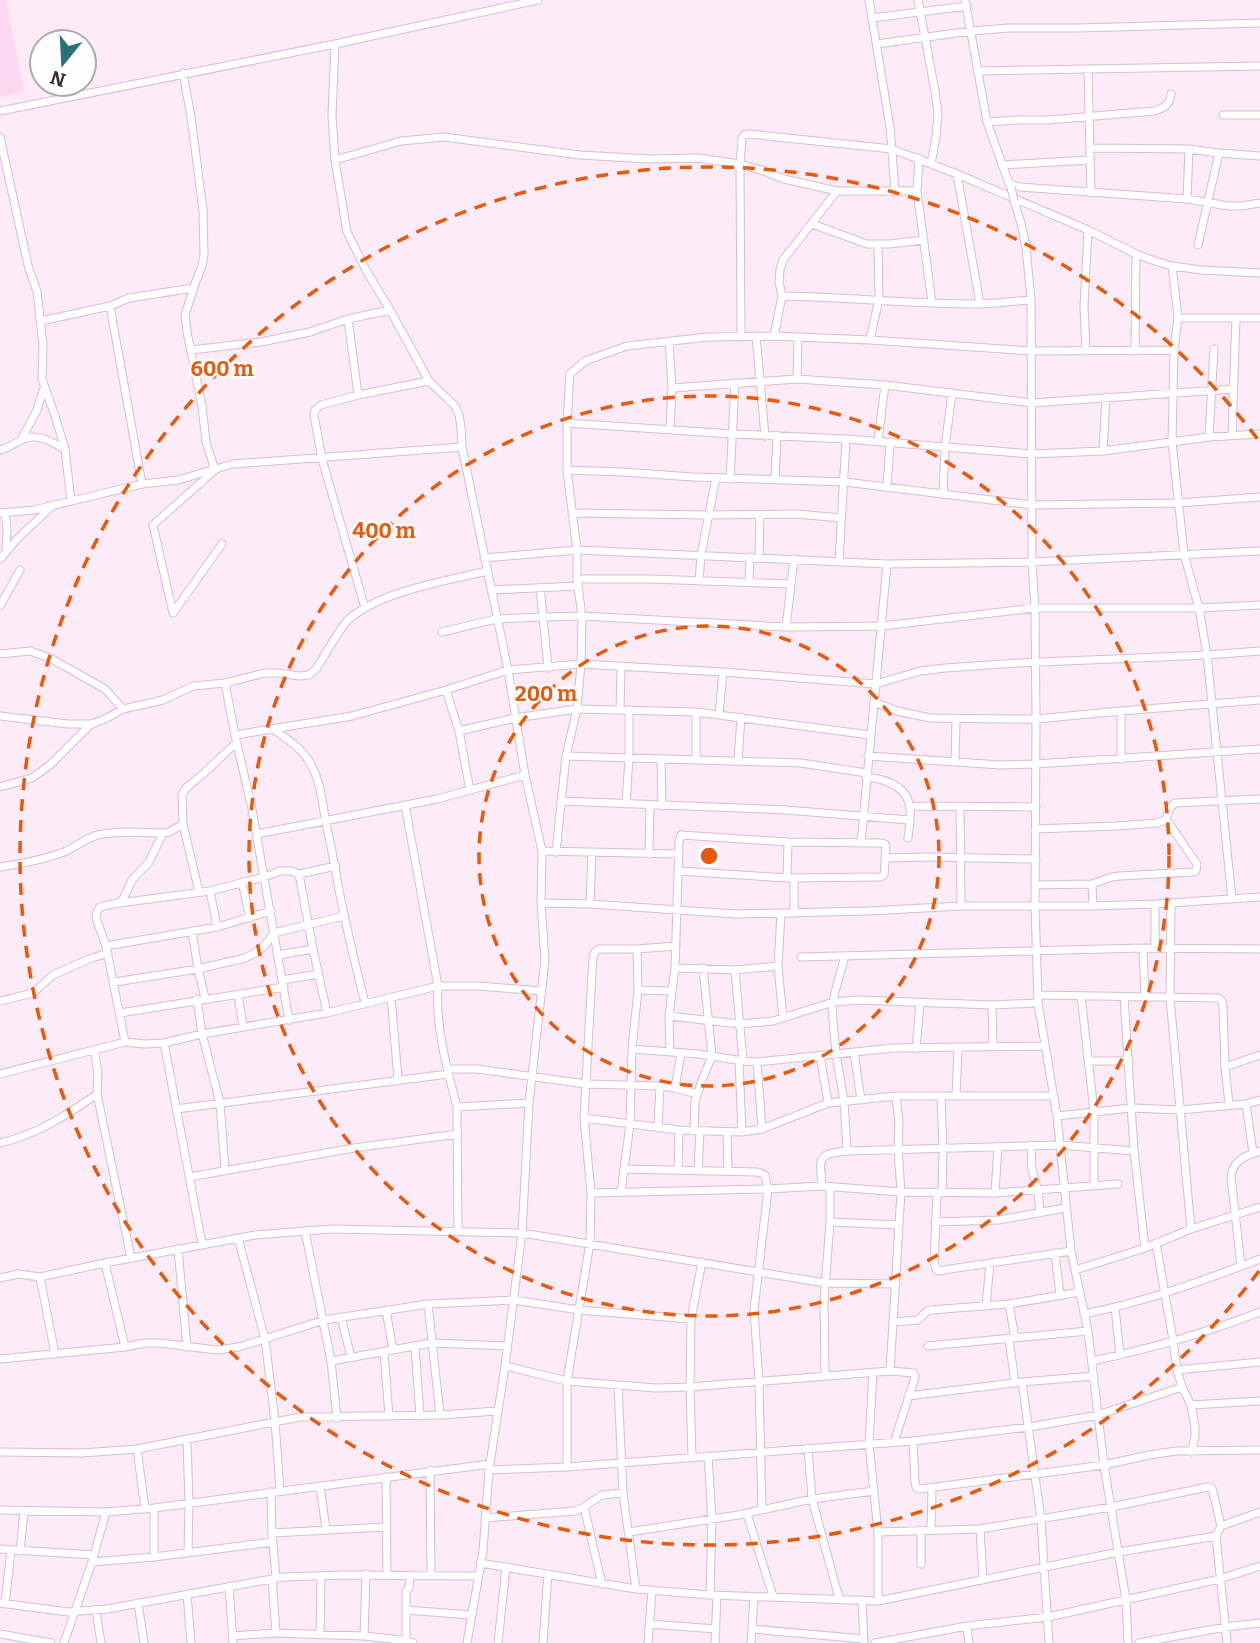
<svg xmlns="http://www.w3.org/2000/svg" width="1260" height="1643" viewBox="0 0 1260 1643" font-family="Bitter,serif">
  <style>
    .built { fill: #fed8f1 }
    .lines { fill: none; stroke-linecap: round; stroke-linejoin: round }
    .minor-casing { stroke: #dabcd0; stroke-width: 9 }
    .minor { stroke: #fff; stroke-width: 7 }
    .minor-bridge-casing { stroke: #dabcd0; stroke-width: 9; stroke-linecap: butt }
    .minor-bridge { stroke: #fff; stroke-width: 7 }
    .ring { fill: none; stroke: #e8590c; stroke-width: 3.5; stroke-dasharray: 12 9 }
    .centre { fill: #e8590c; stroke: #fefefe; stroke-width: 3.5 }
    .ring-label { font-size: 21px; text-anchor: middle; font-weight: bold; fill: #e8590c; stroke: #fefefe; stroke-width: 5; stroke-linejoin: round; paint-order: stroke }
  </style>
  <rect width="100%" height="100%" fill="#fdebf7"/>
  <path class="built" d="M0 0H6L24 92 0 97Z"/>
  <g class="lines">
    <defs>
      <path id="minor" d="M869 0 890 127 895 191
        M918 0 935 91 938 113 936 137 931 164
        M965 0 987 122 1010 186
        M872 18 967 6
        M335 44 332 115 335 160 347 232 367 272 390 310 429 381 455 406 459 415 461 427 462 447 508 670 525 775 542 851 541 903 545 960 529 1103 522 1233 505 1366 489 1470 483 1551 467 1643
        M877 44 971 31 1009 28H1078L1260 23
        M1088 69 1091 193
        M977 71 1260 66
        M0 111 335 44 538 0
        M1223 115H1260
        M987 122 1018 120H1048L1154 111C1164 108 1170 105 1171 94
        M0 137 22 238 29 269 37 291 43 346 42 379 54 413 65 449 71 501
        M1091 148 1189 149 1219 153 1260 156
        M919 158 917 191 932 303
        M335 160 401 141 444 137 580 155 649 159 699 158 740 164 761 170 784 179 837 191H917
        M1002 165 1090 160
        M957 174 980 304
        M1010 184 1020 187 1187 199 1228 206H1241L1260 203
        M1187 199 1189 149
        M1014 201 1021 223 1026 247 1031 300 1032 562 1035 608 1036 719 1035 905 1038 1003 1057 1116 1071 1251 1088 1331 1104 1465 1126 1600 1128 1643
        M812 224 867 244H889L924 240
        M1198 245 1219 153
        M1172 266 1178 318 1174 350 1172 442 1184 554 1199 608 1207 655 1232 899
        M782 296C847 297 912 304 977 304 995 304 1013 301 1031 300
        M110 306 142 484
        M1178 318H1260
        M348 319 358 395
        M41 321 110 306 129 298 193 288
        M756 336 765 436
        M774 336 782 296 779 282 780 270 783 260 837 191
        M741 337 740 164 742 138 744 135 749 134 892 149 957 174 1088 230 1136 254 1155 261 1172 266 1201 270 1260 273
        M870 340 879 299 878 245
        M669 341 672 388
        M191 350 261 342 310 332 348 319 390 310
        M1086 351 1084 306 1088 230
        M1135 351 1136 254
        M797 379 798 337
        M567 423 733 434 846 439 1032 454 1103 451 1209 437 1260 434
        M670 429 672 388 797 379 885 385 1032 403 1234 389
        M1232 435 1236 318
        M1209 437 1214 349
        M21 440 37 410 44 388
        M878 441 885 385
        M0 450C9 448 13 444 21 440 36 432 52 442 65 449
        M1103 451 1106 397
        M567 470 622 472 693 477 845 482 1033 505 1178 503 1260 497
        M730 479 735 383
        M775 479 777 435
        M887 487 890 442
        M943 494 945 447 952 393
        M0 513 34 510 142 484 178 480 233 464 462 447
        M5 513 7 529 6 550
        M572 513 708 515 796 514 841 518
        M484 558 577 550 887 564 1032 562 1260 551
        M759 558 760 515
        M0 559 18 538 51 507
        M839 562 846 439
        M577 579H650L791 584
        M699 581 701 555 716 478
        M749 582 750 557
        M540 587 548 668
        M491 590 578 586
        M0 606 20 570
        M365 608 322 459 314 415 315 410 321 405 358 395 429 381
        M173 613 153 525 215 470 206 442 202 406 187 332 185 315 196 281 202 266 204 255 203 210 191 117 183 73
        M173 613 222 544
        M786 627 794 559
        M442 632 496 619 543 617 582 616 786 627 882 626 1035 608H1199L1260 605
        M0 654 30 651 50 658 105 689 123 709
        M225 683 235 735 252 809 289 1020
        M446 690 459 731
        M874 702 897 711 930 718 1007 719H1036L1121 711 1260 700
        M620 710 621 667
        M1121 711V759
        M719 715 723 672
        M0 716 68 724H92L105 719 123 709 163 700 193 686 225 683 265 673H278L299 676 309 675 316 669C325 656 338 630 349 619 382 591 445 581 487 571
        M273 729C287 739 300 747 309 761 322 782 322 805 327 828 334 858 338 889 345 919 351 947 358 975 365 1003
        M235 735 352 716 446 690 508 670 581 664 723 672 876 684 920 671 945 668 1018 663 1207 655 1260 651
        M566 756 801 763 867 773
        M868 756 1000 765 1036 764 1260 749
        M661 759 662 806
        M696 760V712
        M738 761 741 717
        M955 762 956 719
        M866 777C885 779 908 786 910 809 911 818 909 829 908 838
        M0 787 32 778 50 765 91 724
        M470 790 459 731 515 718 577 709 696 712 870 735
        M561 801 786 810 909 820
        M626 804 629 758V710
        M405 805 438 986C435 1025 447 1069 457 1107
        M910 806 1036 807
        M960 807 961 906
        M1166 819 1170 808 1175 803 1260 799
        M1035 829 1117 826 1158 823 1166 819
        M257 834 437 799 525 775
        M861 843 887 564
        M542 851 679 854
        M556 852 566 756 577 709 581 664 582 616 577 579V550L567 470V423L570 374 585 361 627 346 708 337 774 336 870 340 1032 351 1174 350
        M649 854 650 806
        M885 858 929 857 1036 859
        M0 867C20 864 45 859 64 852 76 847 85 838 98 835 119 830 142 833 163 833
        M299 874 313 949 327 1013
        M787 878 788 842
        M794 878V913
        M242 882 250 918
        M1092 884 1093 906
        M1036 885 1092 884 1112 877 1120 876 1193 872 1196 871 1197 864 1166 819
        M210 891 217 927
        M199 892 183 824 182 795 186 788 203 774 237 742
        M119 903 123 899 132 880 149 862 163 833 169 832 183 824
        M541 903 590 904 736 914 868 911 961 906H1093L1155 904 1260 897
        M1171 903 1170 998 1191 1229
        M590 904 592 852
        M1155 904V949
        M192 931 198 969 205 998
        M106 946 217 927 271 911
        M278 955 313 949
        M845 956 835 992 832 1009 836 1054 844 1101 847 1151
        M801 957 1143 948
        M778 966 783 1018
        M675 968 735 970 778 966 781 913
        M735 970 743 1061
        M282 980 319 974
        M115 982 198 969 245 958 257 952 264 946 274 933 344 916
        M638 990 671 991
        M238 994 243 1027
        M1037 995 1218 998 1222 1001 1223 1007 1225 1067 1229 1105
        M1081 996 1094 1111V1185
        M391 997 398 1079
        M1124 997 1134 1151 1145 1248
        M1145 998 1143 948 1260 949
        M197 999 202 1034 220 1103 225 1170
        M0 1001 33 993 53 975 89 959 108 953
        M992 1005 993 1047
        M120 1013 284 987
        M669 1016 740 1024 773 1021 833 1002 859 1000 992 1005 1038 1003
        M125 1042 106 946 96 918 97 912 99 908 103 906 119 903 210 891 264 877 280 871H291L299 874 336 866
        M164 1043 202 1244
        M632 1049 698 1054 743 1061 757 1062 894 1048 1045 1046
        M916 1049 920 1003
        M94 1050 98 1072 97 1094 131 1258
        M670 1052 669 1016 675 968 679 842 681 835 788 842 879 843 885 844 886 847 884 875 880 877 787 878 679 871
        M854 1052 861 1100
        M820 1055 828 1103
        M739 1061 742 1132
        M1088 1061H1129
        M757 1062 762 1129
        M1225 1067 1260 1055
        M448 1069H477L586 1084 660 1086 675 1088 697 1094
        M0 1074 125 1042 145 1044 164 1043 202 1034 327 1013 438 986H478L541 991
        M675 1088 681 1053
        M941 1096 943 1148 942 1193
        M956 1096 958 1048
        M1246 1104 1253 1153
        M176 1109 448 1074
        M1057 1116 1131 1108 1180 1110 1246 1104 1260 1100
        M584 1118 679 1130 742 1132 762 1129 828 1103 896 1096H1054
        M658 1128 660 1086
        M694 1131 695 1102 701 1083 712 1056 703 968
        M727 1132 728 1171
        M0 1143C36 1135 67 1115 97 1094
        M1031 1145 1032 1170 1038 1191 1040 1213
        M624 1169 757 1172 765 1175 768 1189 754 1310 759 1382 762 1510
        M678 1170 679 1130
        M698 1171 700 1131
        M189 1177 354 1148 458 1134
        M822 1186C820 1157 816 1154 847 1151L1060 1145 1134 1151
        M621 1192 630 1124 632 1049 638 990 637 949
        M591 1193 768 1189 822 1186 901 1192 995 1193 1118 1184
        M937 1193 934 1263 937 1271 1071 1251
        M995 1193 998 1146
        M830 1222 899 1225
        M935 1222 999 1220 1065 1208
        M305 1231 331 1361 337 1418
        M458 1232 457 1107 529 1103
        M238 1238 265 1339 275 1421 280 1491
        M1156 1243 1173 1340 1177 1370 1182 1387 1191 1405 1195 1426V1436L1192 1452
        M178 1249 187 1347
        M1055 1253 1060 1295
        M105 1263 125 1347
        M1241 1266 1231 1177C1233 1160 1245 1156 1260 1151
        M1075 1270 1145 1248 1191 1229 1260 1207
        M40 1277 55 1354
        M0 1278 18 1274 40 1277 105 1263 255 1235 332 1229 522 1233 825 1283 896 1284
        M428 1304 440 1415
        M1009 1304 1015 1338
        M986 1306 990 1263
        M1115 1308 1120 1355
        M386 1310 393 1350
        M1084 1314C1145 1302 1202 1281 1260 1259
        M341 1317 351 1357
        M894 1322 918 1320 927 1311 931 1310 1009 1304 1080 1292
        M1009 1339 1015 1383
        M928 1346 1088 1331
        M415 1347 420 1416
        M384 1352 389 1416
        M0 1359 125 1347 145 1343H159L217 1350 239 1347 324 1320 428 1304 514 1300 579 1310 691 1319
        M331 1361 431 1343 507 1346
        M1092 1361C1149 1349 1206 1333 1260 1312
        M505 1366 567 1381 656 1388 690 1387 890 1371 914 1373 915 1376 914 1381 894 1442
        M1177 1370 1260 1362
        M890 1371 901 1192 898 1149 899 1123 896 1096
        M873 1372 869 1443 878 1532V1601
        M825 1376 824 1301 830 1222V1187
        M1022 1382 1041 1519 1049 1643
        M618 1386 623 1493 636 1589
        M908 1396 1022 1382 1094 1376
        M1191 1405 1260 1401
        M187 1439 189 1504 188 1553
        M913 1441 915 1482 916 1487 920 1489 1104 1465 1149 1455 1176 1451 1260 1450
        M808 1448 812 1499 839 1598
        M137 1449 145 1509
        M0 1452 82 1453 137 1449 300 1417 440 1415 497 1411
        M708 1456 712 1519 710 1595
        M692 1457 690 1387 691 1319 702 1262
        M567 1467V1381L590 1243 591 1193 584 1118 593 956 595 952 599 949H637L676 946
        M430 1470 431 1575
        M489 1470 567 1467 913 1441 1029 1427 1098 1415 1182 1387
        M386 1477 387 1574
        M320 1486 326 1529
        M271 1492 272 1533 276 1578
        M584 1507 602 1584
        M0 1510 106 1512 154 1508 490 1464
        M747 1514 773 1596
        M485 1518 575 1511 584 1507 602 1495 623 1493
        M1221 1526 1260 1512
        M980 1529 983 1580
        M931 1530 932 1488
        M629 1532 738 1515 812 1499 874 1491
        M878 1532 980 1529 1111 1507 1208 1487 1212 1488 1213 1492 1221 1526 1216 1536 1227 1643
        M272 1533 386 1527
        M0 1549 94 1555
        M20 1551 24 1511
        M154 1557V1508
        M92 1562 154 1557 273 1542
        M480 1563 636 1589 710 1595 878 1601 1119 1552 1216 1536
        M921 1564V1530
        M272 1579 276 1633
        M229 1586 233 1643
        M187 1594 191 1643
        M862 1600 864 1642
        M0 1603 68 1612 107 1609 283 1577 345 1575 477 1576
        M138 1603 144 1643
        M5 1604 11 1550
        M96 1610 101 1643
        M406 1610 471 1615
        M650 1624 716 1629
        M967 1626 969 1643
        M752 1629 864 1639
        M0 1634 51 1643
        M320 1635 321 1576
        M232 1636 276 1633 364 1636 401 1640 413 1643
        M364 1636 366 1574
        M64 1643 92 1562 106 1512
        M406 1643V1591L409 1588 410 1575
        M498 1643 506 1567
        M543 1643 548 1574
        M648 1643 652 1590
        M715 1643 717 1595
        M751 1643 754 1597
        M875 1643 967 1626 1048 1617 1220 1579 1260 1566
        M1139 1643 1225 1627 1260 1623"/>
    </defs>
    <use href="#minor" class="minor-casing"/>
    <use href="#minor" class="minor"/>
    <defs>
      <path id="minor-bridge" d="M1011 187 1014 201"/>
    </defs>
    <use href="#minor-bridge" class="minor-bridge-casing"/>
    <use href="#minor-bridge" class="minor-bridge"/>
  </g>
  <g class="ring">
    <circle cx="709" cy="856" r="230"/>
    <circle cx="709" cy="856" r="460"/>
    <path d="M1259 1271A689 689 0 1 1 1259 441"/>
  </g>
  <circle cx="709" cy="856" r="10" class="centre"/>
  <g class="ring-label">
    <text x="222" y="376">600 m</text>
    <text x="384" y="538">400 m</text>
    <text x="546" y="701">200 m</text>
  </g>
  <g transform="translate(63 63) rotate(198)"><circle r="33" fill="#fefefe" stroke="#aeaaad" stroke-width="2"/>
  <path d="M0-5L12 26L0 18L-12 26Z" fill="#277276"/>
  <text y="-10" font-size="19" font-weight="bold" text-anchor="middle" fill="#372c33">N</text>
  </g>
</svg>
